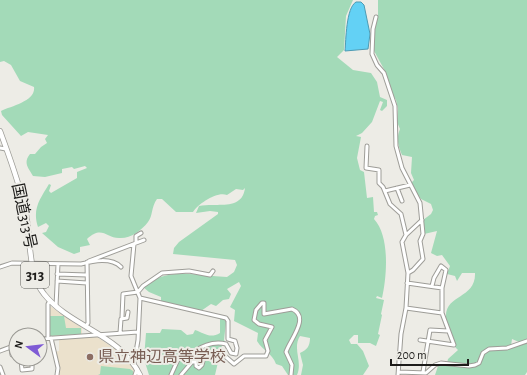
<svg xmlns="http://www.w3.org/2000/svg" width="527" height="375" viewBox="0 0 527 375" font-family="'Alegreya Sans','Noto Sans JP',sans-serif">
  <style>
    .education { fill: #ebe1cc }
    .green { fill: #a3dab8 }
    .water { fill: #63d1f5; stroke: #4e9bb3 }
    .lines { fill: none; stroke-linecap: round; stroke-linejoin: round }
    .minor-casing { stroke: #9e9d98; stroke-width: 5 }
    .highway-casing { stroke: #9e9d98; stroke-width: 6 }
    .minor { stroke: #fff; stroke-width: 3 }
    .highway { stroke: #fff; stroke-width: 4.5 }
    .education-dot { fill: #8d6e63; stroke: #edece6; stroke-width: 1.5 }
    .labels { text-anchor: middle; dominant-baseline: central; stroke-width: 4; stroke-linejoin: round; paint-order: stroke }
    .shield { fill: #edece6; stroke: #5b5a57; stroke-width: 1 }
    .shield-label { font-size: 15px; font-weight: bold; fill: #1d1c1a }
    .street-label { font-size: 16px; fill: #1d1c1a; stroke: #edece6 }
    .education-label { font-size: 16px; fill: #785e54; stroke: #edece6; text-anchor: start }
  </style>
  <rect width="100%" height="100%" fill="#edece6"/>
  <path class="education" d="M50 306 82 328V335L50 337Z
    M96 336 122 354 134 369V375H57L54 352 59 351V339Z"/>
  <path class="green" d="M0 0H353L346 16 344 50 337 57 353 70 371 73 377 82 380 97 387 100V106L382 111 380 110 383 102 380 101 372 122 362 133 356 136 361 137 357 158 360 170 364 172 367 198 373 197 374 212H377L378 215 375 216 374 219C390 236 387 276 382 298L377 296 376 298 384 300 381 314 382 315 378 334 380 335 376 346 370 343H358V335H354L349 340 351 344H357L363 351 369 366 363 375H301L303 365 300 353C307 350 310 346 310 338L300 336C292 349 303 361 297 375H288L282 366 276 364C272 353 263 351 257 341L258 333 234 321 235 310 230 307 241 286 239 282 227 289 231 294 229 299 223 300 216 306 211 304 201 311 161 301V297L149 292 143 287C167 266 198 276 227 277L234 272 237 265 235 260 173 254 174 248 179 242 218 214V212L210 211 196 213 199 206C215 202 242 212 245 188L243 190 236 189 227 195C217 191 198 204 193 212H176L162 199H157C151 207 153 216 148 222 141 231 130 239 119 238 106 238 102 225 87 239L90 245 80 247V252L74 254 58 247 42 233 46 232 49 226 46 223 38 227C32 209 40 199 49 184L51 185 49 191 51 193 77 178V172L87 168 85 166 74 169 72 167 62 169V173L45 177 33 176C28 167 23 163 30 154H35L41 147 47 143 45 139 48 135 28 132 21 136 2 115 1 111C12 106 36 101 34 87L20 81 11 65 4 61 0 62Z
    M378 0H527V340L519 342 512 339 511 346 485 351 478 363 469 366 447 363 448 359 458 350 455 347C452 338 446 326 446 317 445 294 476 299 475 273H462L457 281 455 276 447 274 450 266 442 255 437 256 431 253 437 231 424 234 423 220 431 214 433 210 431 204 421 199 410 184 414 180 411 173 412 157 402 155C398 145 396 139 400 129L397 122 398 109 396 100 388 87 385 71 373 49 374 30 378 15Z
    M50 316H64L66 328H81V334L50 336Z
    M220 319H224L226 322 224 340 230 349 222 345 215 375H149L144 359 146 333H160L162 329 181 330 187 335 193 334 195 330C204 333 210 339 220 333Z
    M527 342V372L525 375H435L438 366 442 365 469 367 482 360 485 353 489 350 508 349Z
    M101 366 130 369 133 371V375H98L100 374Z"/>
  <path class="water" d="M356 2H361L364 5 370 34 368 49 345 51C346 40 346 8 356 2Z"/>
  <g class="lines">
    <defs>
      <path id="minor" d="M376 17 373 29 372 54 377 65 384 73 395 106 396 146 402 168 420 203 423 234 420 241 423 259 413 270 408 273 406 308 401 334 398 375
        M367 146 366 168 379 170V183L383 187 390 204 401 214 406 235
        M0 148 6 149
        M397 188 402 201
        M385 191 410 185
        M136 242V236L141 233
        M89 261 144 240
        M0 267 12 263 81 264C93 261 111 257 121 267
        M408 273 402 242 406 235 422 220
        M57 274 87 275
        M57 281 87 283
        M407 283 442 288
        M140 298C169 305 197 311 226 318L228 321V339L235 341 237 348 236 354 231 353 226 344C213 341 199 346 190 356L180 355 171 375
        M56 306 58 264
        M406 308 442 313
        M122 317 123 294 138 292 143 286 162 273 189 271 210 275 213 271
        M86 326 88 323 87 262
        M120 333 121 319 127 318 128 312
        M48 338V304L50 301
        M51 338 58 368 57 375
        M40 339 138 332
        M420 340 454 345 442 313V288L446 270 441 266 434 278 432 286
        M11 348 12 355H16
        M0 351 16 345
        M21 359 22 370 32 369V359
        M134 364 138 340 140 298 131 276 134 244
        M0 367 3 375
        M399 372 426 373 435 365 441 363 469 366 475 365 479 363 483 353 489 349 507 348 527 341
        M423 372 430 330 448 331
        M135 375 137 369
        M181 375 192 362H196V366L199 368 202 365 204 357 212 353 226 357 234 364 244 356H266L268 351 265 340 272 327 259 324 254 320 256 310 262 303H264V314L292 309C311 317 289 341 286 352L292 365 291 375"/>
      <path id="highway" d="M0 131C9 156 19 182 25 209 31 233 27 274 44 294 70 327 120 334 140 375"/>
    </defs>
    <use href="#minor" class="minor-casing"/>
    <use href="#highway" class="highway-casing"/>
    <use href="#minor" class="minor"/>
    <use href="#highway" class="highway"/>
  </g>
  <circle class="education-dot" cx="90" cy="357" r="4"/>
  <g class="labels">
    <rect class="shield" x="21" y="262" width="28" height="26" rx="3"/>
    <g class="shield-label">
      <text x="35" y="275">313</text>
    </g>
    <g class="street-label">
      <text transform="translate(24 216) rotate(78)">国道313号</text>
    </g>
    <g class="education-label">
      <text x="98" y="357">県立神辺高等学校</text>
    </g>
  </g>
  <g transform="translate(28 347) rotate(285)"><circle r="19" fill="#edece6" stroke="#9a9994"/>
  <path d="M0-3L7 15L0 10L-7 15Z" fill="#7f5bd5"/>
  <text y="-6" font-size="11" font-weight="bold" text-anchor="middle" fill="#1d1c1a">N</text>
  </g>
  <path d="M391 359v6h77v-6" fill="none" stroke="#1d1c1a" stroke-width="2"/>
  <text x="397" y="359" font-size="12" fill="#1d1c1a" stroke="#edece6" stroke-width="3" paint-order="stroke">200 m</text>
</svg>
